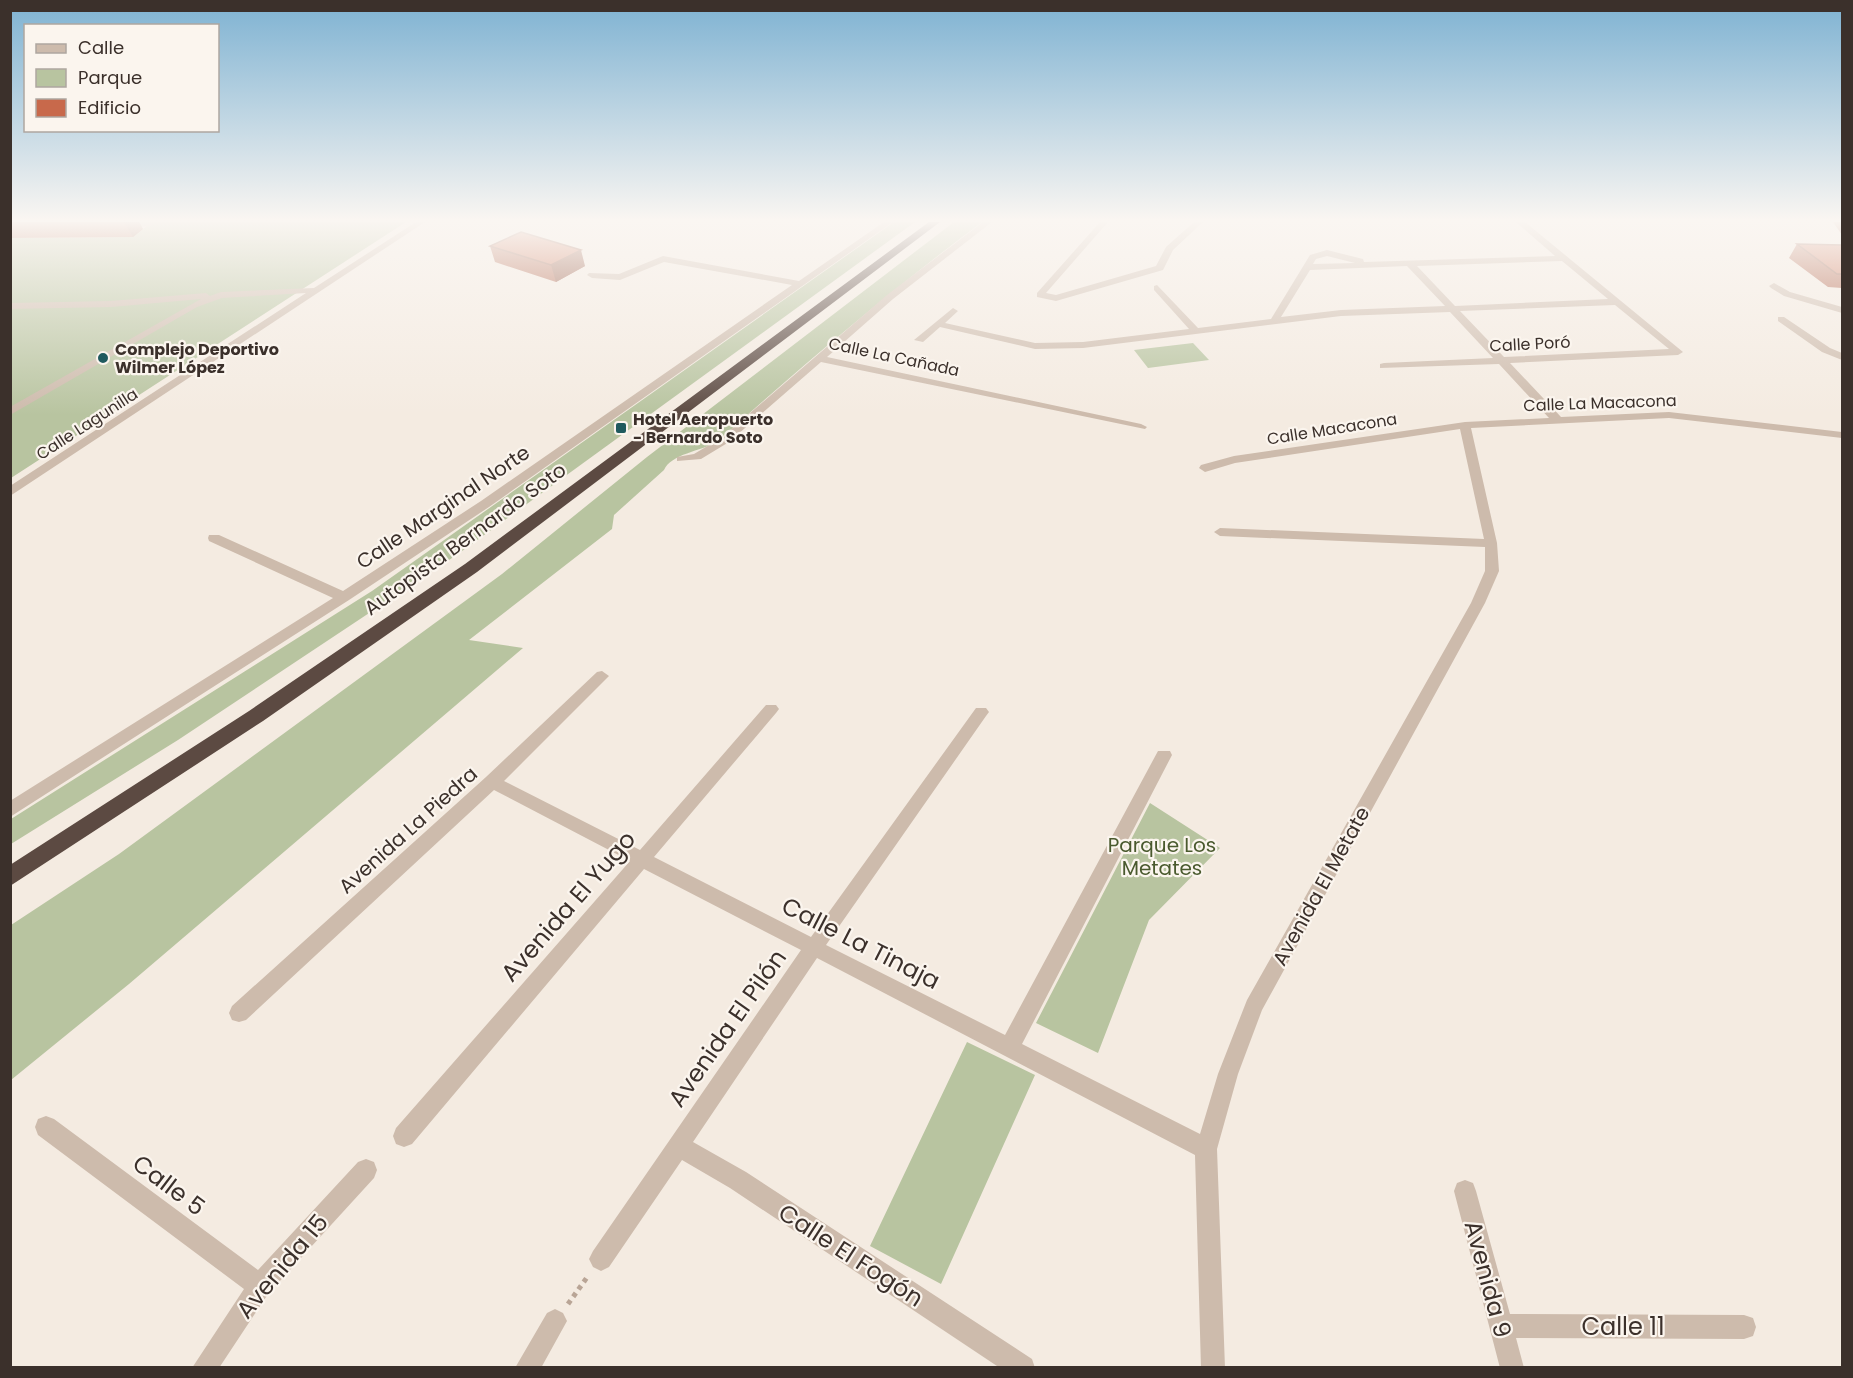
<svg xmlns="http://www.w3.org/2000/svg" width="1853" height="1378" viewBox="0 0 1853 1378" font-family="Poppins,sans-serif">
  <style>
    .green { fill: #b8c4a0 }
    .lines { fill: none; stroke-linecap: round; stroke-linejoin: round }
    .path { stroke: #b9a596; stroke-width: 5; stroke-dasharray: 4.5 4.5; stroke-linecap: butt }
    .minor { fill: #cdbbac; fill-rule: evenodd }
    .highway { fill: #5c4a42; fill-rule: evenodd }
    .wall { fill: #ac5a40 }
    .shaded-wall { fill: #8c4a34 }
    .building { fill: #c8694b; stroke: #8c4a34; stroke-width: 1.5 }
    .poi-dot { fill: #1f5a5e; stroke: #fbf5ee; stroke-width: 2 }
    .labels { text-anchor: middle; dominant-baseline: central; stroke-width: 4.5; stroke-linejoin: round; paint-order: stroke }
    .far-street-label { font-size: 16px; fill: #3b302b; stroke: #fbf5ee }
    .far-poi-label { font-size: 16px; font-weight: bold; fill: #3b302b; stroke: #fbf5ee; text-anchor: start }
    .street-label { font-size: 20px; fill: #3b302b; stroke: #fbf5ee }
    .park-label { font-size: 20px; fill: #4a5a2e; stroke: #fbf5ee }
    .near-street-label { font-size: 24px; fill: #3b302b; stroke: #fbf5ee }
  </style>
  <rect width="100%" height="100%" fill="#f4ebe1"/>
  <path class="green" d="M152 222H406L11 478V238L133 237Z
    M894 222H915L458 554 178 740 11 844V819L372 591Z
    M954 222H982C890 291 803 365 717 442 701 451 671 454 664 470L614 515 612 529 469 640 523 648 129 984 11 1080V925L119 854 502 574 647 457Z
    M1193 343 1209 360 1148 368 1134 350Z
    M1150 803 1220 848 1149 920 1098 1053 1036 1023Z
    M967 1042 1035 1075 941 1284 870 1246Z"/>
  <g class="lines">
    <path class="path" d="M568 1304 588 1276"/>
    <path class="minor" d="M121 222H154L155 223 151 226 126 228Z
      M416 222H425L10 496V486L306 293 222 298 197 307 10 415V407L201 299 111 307 10 309V303L111 301 206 293 210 296 221 292 314 288Z
      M884 222H893L489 507 349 600 10 817V801L333 598 209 541 208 538 209 535H219L343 591 481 501 792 285 664 262 620 280 592 278 587 275 589 273 619 274 663 256 799 281Z
      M983 222H992L893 299 827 357 1141 424 1147 427 1145 429 821 362 729 442 701 459 677 461V457L694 454 721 438 887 295Z
      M1100 222H1108L1046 293 1056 295 1156 266 1166 247 1194 222H1203L1173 250 1163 270 1056 301 1037 297V293Z
      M1516 222H1525L1683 352 1678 355 1510 363 1561 417 1669 412 1842 432V438L1669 418 1471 428 1497 543 1499 571 1485 603 1262 1010 1238 1074 1217 1149 1225 1368H1201L1195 1155 817 958 693 1142 746 1172 1032 1359 1035 1368H1000L730 1188 682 1160 609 1267 601 1271 593 1267 589 1259 593 1251 801 950 644 869 412 1144 404 1147 396 1144 393 1136 396 1128 630 861 494 790 246 1020 239 1022 232 1020 229 1013 232 1006 486 777 597 672 602 671 609 676 504 781 640 850 766 705H776L779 709 776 713 654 857 811 937 976 708H986L989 712 986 716 826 945 1005 1035 1158 751H1170L1172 755 1022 1044 1200 1134 1218 1074 1247 1000 1471 603 1485 571V547L1220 536 1214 532 1220 528 1484 539 1460 429 1235 463 1205 472 1199 468 1201 465 1234 456 1465 422 1549 418 1499 364 1380 368V364L1384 363 1493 358 1450 312 1341 316 1083 348 1035 349 940 327 923 342 914 340 953 308 958 311 945 323 1035 343 1083 342 1189 329 1154 290V286L1157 285 1198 328 1271 319 1310 255 1327 250 1363 259 1364 262 1555 256ZM1327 256 1355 263 1313 264 1316 259ZM1562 261 1608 299 1455 306 1417 266ZM1407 266 1445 306 1341 310 1281 317 1310 270ZM1615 305 1669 349 1504 357 1460 311Z
      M1774 283 1790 292 1842 307V313L1784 296 1771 288 1769 286Z
      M1778 317H1784L1830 348 1842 353V360L1822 352 1778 321Z
      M46 1116 54 1119 258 1270 358 1162 366 1159 374 1162 377 1170 374 1178 268 1294 219 1368H192L244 1289 38 1135 35 1127 38 1119Z
      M1465 1180 1473 1183 1476 1191 1510 1314 1744 1315 1753 1318 1756 1327 1753 1336 1744 1339 1516 1338 1524 1368H1500L1454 1191 1457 1183Z
      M555 1309 563 1313 567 1321 541 1368H515L547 1313Z"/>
    <path class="highway" d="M929 222H940L477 572 263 721 10 886V865L249 711 465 564Z"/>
  </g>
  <path class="wall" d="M10 222H139L143 229 133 237 10 238Z
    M1833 222H1842V235Z
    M1797 244 1842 245V288L1828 287 1789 258Z
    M490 246 585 266 556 282 495 262Z"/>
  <path class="shaded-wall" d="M124 222H139L143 229 133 237Z
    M581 250 585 266 556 282 551 265Z"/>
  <path class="building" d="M521 232 581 250 551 265 490 246Z
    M1797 244 1842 245V274H1837Z"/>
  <linearGradient id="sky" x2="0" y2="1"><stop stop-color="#7eb2d2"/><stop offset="0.53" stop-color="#faf6f2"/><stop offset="1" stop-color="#faf6f2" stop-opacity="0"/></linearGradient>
  <rect width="1853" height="415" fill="url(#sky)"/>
  <g class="poi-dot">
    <circle cx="103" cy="358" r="6"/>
    <rect x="615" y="422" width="12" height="12" rx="3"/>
  </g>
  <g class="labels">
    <g class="far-street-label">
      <text transform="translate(1530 344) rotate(-3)">Calle Poró</text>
      <text transform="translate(894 357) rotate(12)">Calle La Cañada</text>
      <text transform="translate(1600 403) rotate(-2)">Calle La Macacona</text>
      <text transform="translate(87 424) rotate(-33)">Calle Lagunilla</text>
      <text transform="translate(1332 429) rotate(-9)">Calle Macacona</text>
    </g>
    <g class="far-poi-label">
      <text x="115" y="349">Complejo Deportivo<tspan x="115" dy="18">Wilmer López</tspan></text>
      <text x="633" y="419">Hotel Aeropuerto<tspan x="633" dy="18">- Bernardo Soto</tspan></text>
    </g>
    <g class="street-label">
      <text transform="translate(443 507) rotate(-34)">Calle Marginal Norte</text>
      <text transform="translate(465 539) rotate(-36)">Autopista Bernardo Soto</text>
      <text transform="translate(408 830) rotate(-42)">Avenida La Piedra</text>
      <text transform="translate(1321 886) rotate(-61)">Avenida El Metate</text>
    </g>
    <g class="park-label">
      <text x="1162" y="845">Parque Los<tspan x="1162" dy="23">Metates</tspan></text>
    </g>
    <g class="near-street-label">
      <text transform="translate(568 906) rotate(-49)">Avenida El Yugo</text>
      <text transform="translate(861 943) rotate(27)">Calle La Tinaja</text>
      <text transform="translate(727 1028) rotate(-55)">Avenida El Pilón</text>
      <text transform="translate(169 1185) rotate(37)">Calle 5</text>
      <text transform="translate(851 1255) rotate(33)">Calle El Fogón</text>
      <text transform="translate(282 1266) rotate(-50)">Avenida 15</text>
      <text transform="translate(1488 1279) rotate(75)">Avenida 9</text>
      <text x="1623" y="1326">Calle 11</text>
    </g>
  </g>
  <rect width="1853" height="1378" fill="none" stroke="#3b302b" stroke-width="24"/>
  <rect x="24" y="24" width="195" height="108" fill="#fbf5ee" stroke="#aea6a0" stroke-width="1.5"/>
  <rect x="36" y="44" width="30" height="9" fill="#cdbbac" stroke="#aea6a0" stroke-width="1.5"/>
  <text x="78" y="54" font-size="18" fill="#3b302b">Calle</text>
  <rect x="36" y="69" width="30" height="18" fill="#b8c4a0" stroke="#aea6a0" stroke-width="1.5"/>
  <text x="78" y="84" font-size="18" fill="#3b302b">Parque</text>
  <rect x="36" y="99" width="30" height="18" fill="#c8694b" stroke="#aea6a0" stroke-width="1.5"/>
  <text x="78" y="114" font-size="18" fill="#3b302b">Edificio</text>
</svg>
